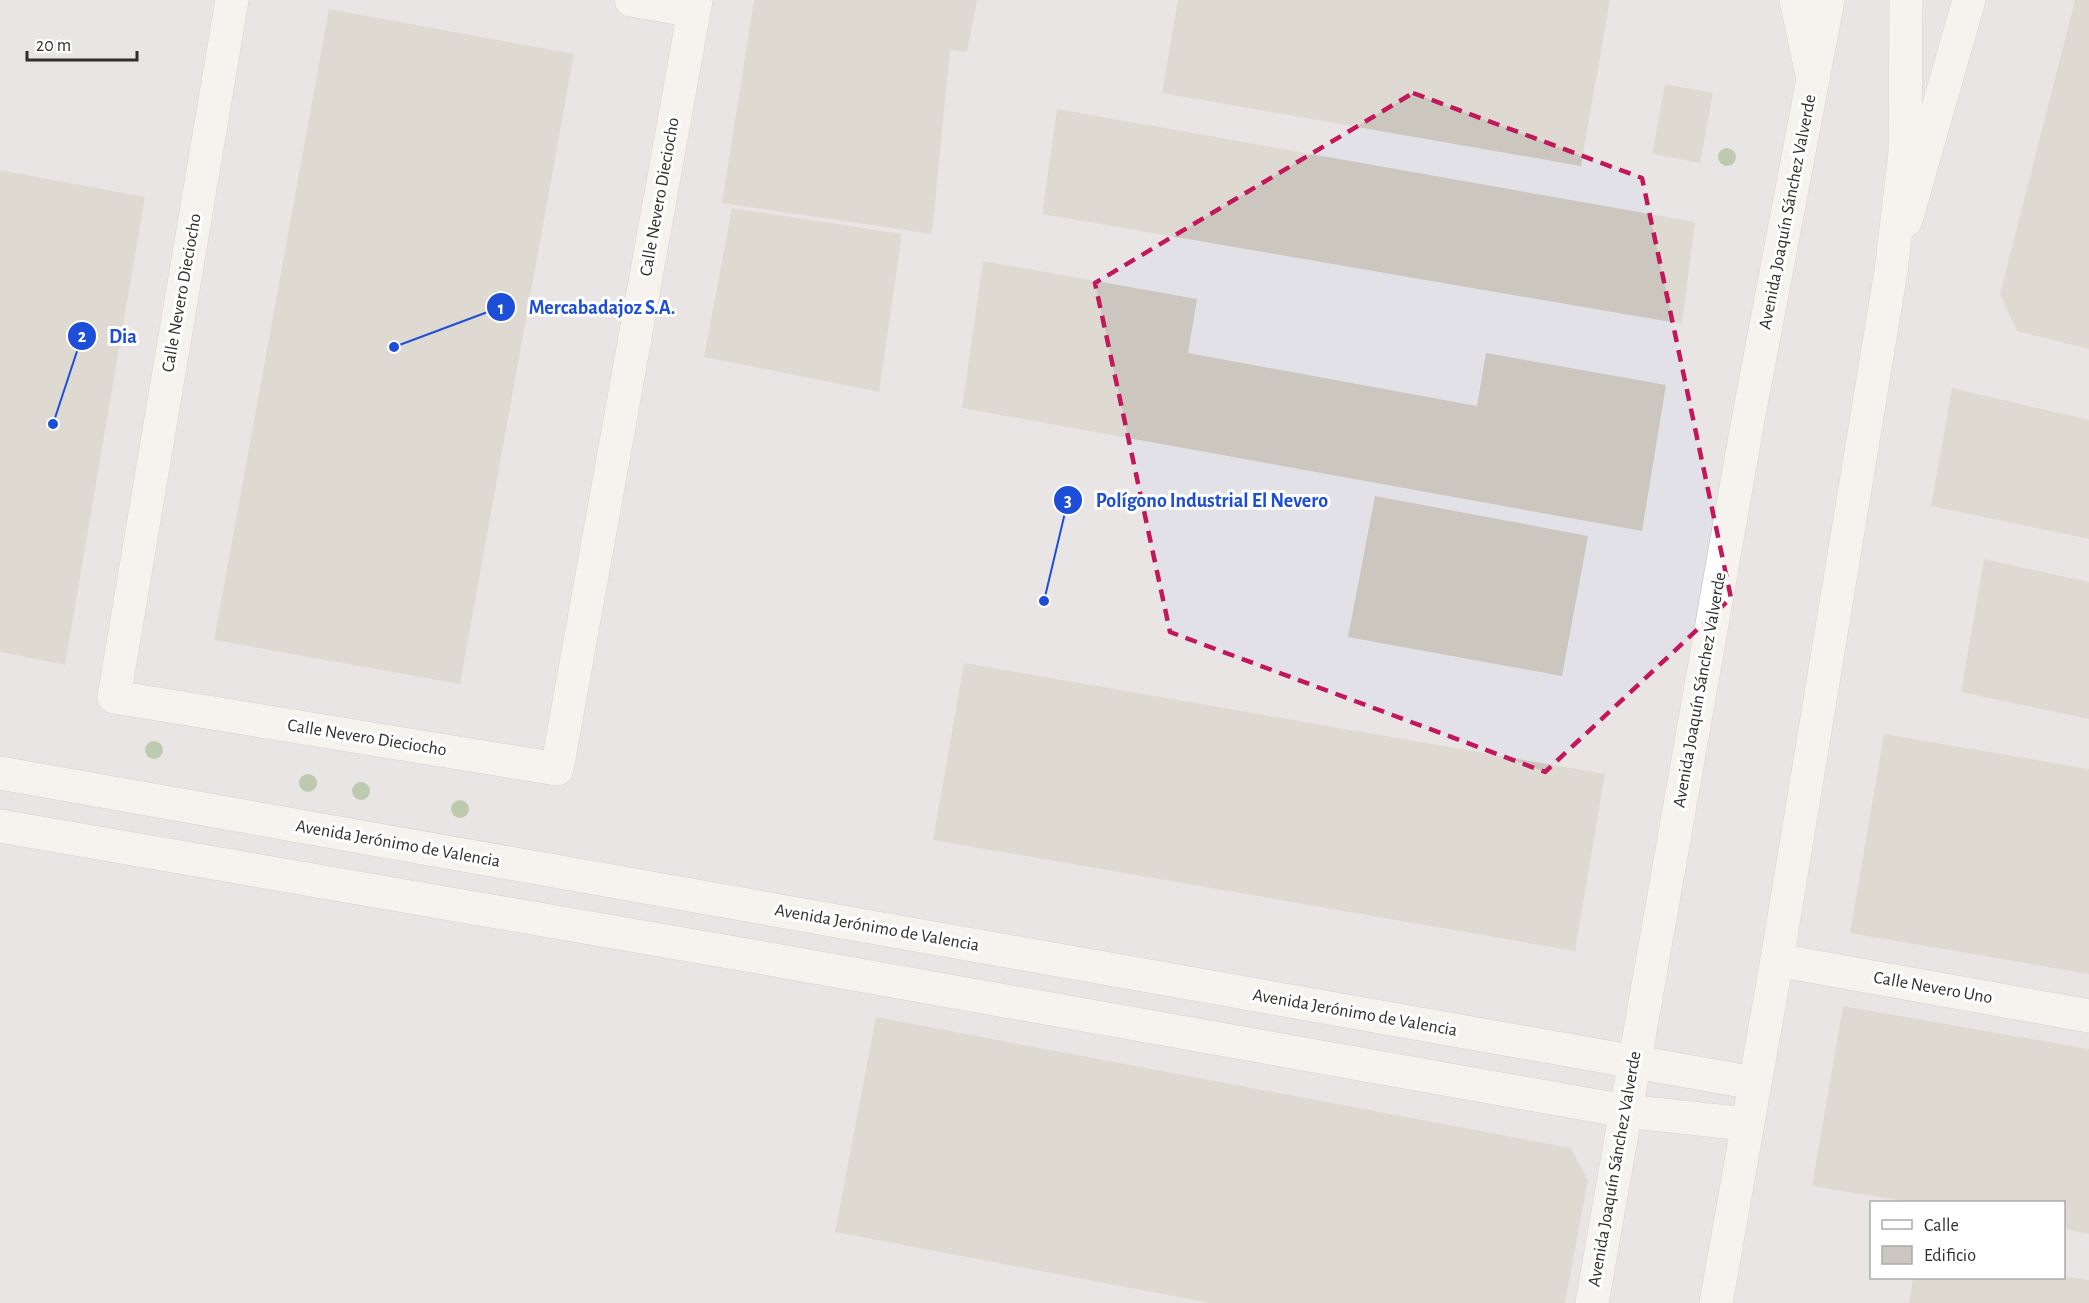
<svg xmlns="http://www.w3.org/2000/svg" width="2089" height="1303" viewBox="0 0 2089 1303" font-family="'Alegreya Sans',sans-serif">
  <style>
    .industrial { fill: #e3e1e8; fill-rule: evenodd }
    .building { fill: #cbc7bf }
    .lines { fill: none; stroke-linecap: round; stroke-linejoin: round }
    .street-casing { stroke: #b4b7c1; stroke-width: 34 }
    .secondary-casing { stroke: #b4b7c1; stroke-width: 34 }
    .street { stroke: #fff; stroke-width: 33 }
    .secondary { stroke: #fff; stroke-width: 33 }
    .tree { fill: #84a574 }
    .marked { fill: none; stroke: #c2185b; stroke-width: 4.5; stroke-dasharray: 12 8; stroke-linejoin: round }
    .labels { text-anchor: middle; dominant-baseline: central; stroke-width: 6; stroke-linejoin: round; paint-order: stroke }
    .street-label { font-size: 18px; fill: #2e2e2e; stroke: #fff }
    .leader { fill: none; stroke: #1d4ed8; stroke-width: 2 }
    .callout-dot { fill: #1d4ed8; stroke: #fff; stroke-width: 2 }
    .mark-label { font-size: 18px; text-anchor: middle; font-weight: bold; fill: #fff }
    .callout-label { font-size: 20px; text-anchor: middle; font-weight: bold; fill: #1d4ed8; stroke: #fff; stroke-width: 6; stroke-linejoin: round; paint-order: stroke }
  </style>
  <rect width="100%" height="100%" fill="#efe9e1"/>
  <path class="industrial" d="M0 0H2089V1303H0ZM1872 1202H2064V1278H1872Z"/>
  <path class="building" d="M754 0H977L967 52 950 50 932 234 722 203Z
    M1178 0H1610L1581 166 1162 93Z
    M2075 0H2089V349L2017 331 2000 294Z
    M329 9 574 54 460 684 214 640Z
    M1665 84 1713 93 1700 163 1652 154Z
    M1057 109 1695 222 1682 324 1042 214Z
    M0 170 145 197 65 665 0 652Z
    M732 208 902 234 879 392 704 357Z
    M983 261 1197 299 1188 353 1477 406 1486 353 1666 385 1642 531 962 408Z
    M1952 388 2089 420V539L1931 506Z
    M1375 496 1588 536 1562 676 1348 637Z
    M1984 559 2089 582V719L1961 692Z
    M964 663 1605 774 1575 951 933 840Z
    M1884 734 2089 769V974L1850 933Z
    M1843 1006 2089 1049V1234L2064 1229V1202H1909L1812 1186Z
    M876 1017 1571 1148 1588 1180 1565 1303H1210L835 1232Z
    M2064 1276 2089 1280V1303H1909L1913 1278H2064Z"/>
  <g class="lines">
    <defs>
      <path id="street" d="M232 0 114 697 557 769 696 0
        M631 0 694 11
        M1796 0 1813 79
        M1906 220 1969 0
        M0 773 1754 1083
        M0 826 758 957 1625 1111 1746 1124
        M1777 960 2089 1016"/>
      <path id="secondary" d="M1592 1303 1748 420 1828 0
        M1716 1303 1777 960 1891 271 1905 153 1906 0"/>
    </defs>
    <use href="#street" class="street-casing"/>
    <use href="#secondary" class="secondary-casing"/>
    <use href="#street" class="street"/>
    <use href="#secondary" class="secondary"/>
  </g>
  <g class="tree">
    <circle cx="1727" cy="157" r="9"/>
    <circle cx="154" cy="750" r="9"/>
    <circle cx="308" cy="783" r="9"/>
    <circle cx="361" cy="791" r="9"/>
    <circle cx="460" cy="809" r="9"/>
  </g>
  <path d="M0 0H2089V1303H0ZM1413 93 1642 178 1731 598 1545 772 1170 632 1095 283Z" fill="#efe9e1" fill-opacity=".55" fill-rule="evenodd"/>
  <path class="marked" d="M1413 93 1642 178 1731 598 1545 772 1170 632 1095 283Z"/>
  <g class="labels">
    <g class="street-label">
      <text transform="translate(660 197) rotate(-80)">Calle Nevero Dieciocho</text>
      <text transform="translate(1788 212) rotate(-79)">Avenida Joaquín Sánchez Valverde</text>
      <text transform="translate(182 293) rotate(-80)">Calle Nevero Dieciocho</text>
      <text transform="translate(1700 690) rotate(-80)">Avenida Joaquín Sánchez Valverde</text>
      <text transform="translate(367 738) rotate(9)">Calle Nevero Dieciocho</text>
      <text transform="translate(398 844) rotate(10)">Avenida Jerónimo de Valencia</text>
      <text transform="translate(877 928) rotate(10)">Avenida Jerónimo de Valencia</text>
      <text transform="translate(1933 988) rotate(10)">Calle Nevero Uno</text>
      <text transform="translate(1355 1013) rotate(10)">Avenida Jerónimo de Valencia</text>
      <text transform="translate(1615 1169) rotate(-80)">Avenida Joaquín Sánchez Valverde</text>
    </g>
  </g>
  <path class="leader" d="M394 347L501 307M53 424L82 336M1044 601L1068 500"/>
  <g class="callout-dot">
    <circle cx="394" cy="347" r="6"/>
    <circle cx="53" cy="424" r="6"/>
    <circle cx="1044" cy="601" r="6"/>
    <circle cx="501" cy="307" r="15"/>
    <circle cx="82" cy="336" r="15"/>
    <circle cx="1068" cy="500" r="15"/>
  </g>
  <g class="mark-label">
    <text x="501" y="314">1</text>
    <text x="82" y="342">2</text>
    <text x="1068" y="506">3</text>
  </g>
  <g class="callout-label">
    <text x="602" y="314">Mercabadajoz S.A.</text>
    <text x="123" y="343">Dia</text>
    <text x="1212" y="507">Polígono Industrial El Nevero</text>
  </g>
  <rect x="1870" y="1201" width="195" height="78" fill="#ffffff" stroke="#ababab" stroke-width="1.5"/>
  <rect x="1882" y="1220" width="30" height="9" fill="#ffffff" stroke="#ababab" stroke-width="1.5"/>
  <text x="1924" y="1231" font-size="18" fill="#2e2e2e">Calle</text>
  <rect x="1882" y="1246" width="30" height="18" fill="#cbc7bf" stroke="#ababab" stroke-width="1.5"/>
  <text x="1924" y="1261" font-size="18" fill="#2e2e2e">Edificio</text>
  <path d="M27 51v9h110v-9" fill="none" stroke="#2e2e2e" stroke-width="3"/>
  <text x="36" y="51" font-size="18" fill="#2e2e2e" stroke="#ffffff" stroke-width="4.5" paint-order="stroke">20 m</text>
</svg>
